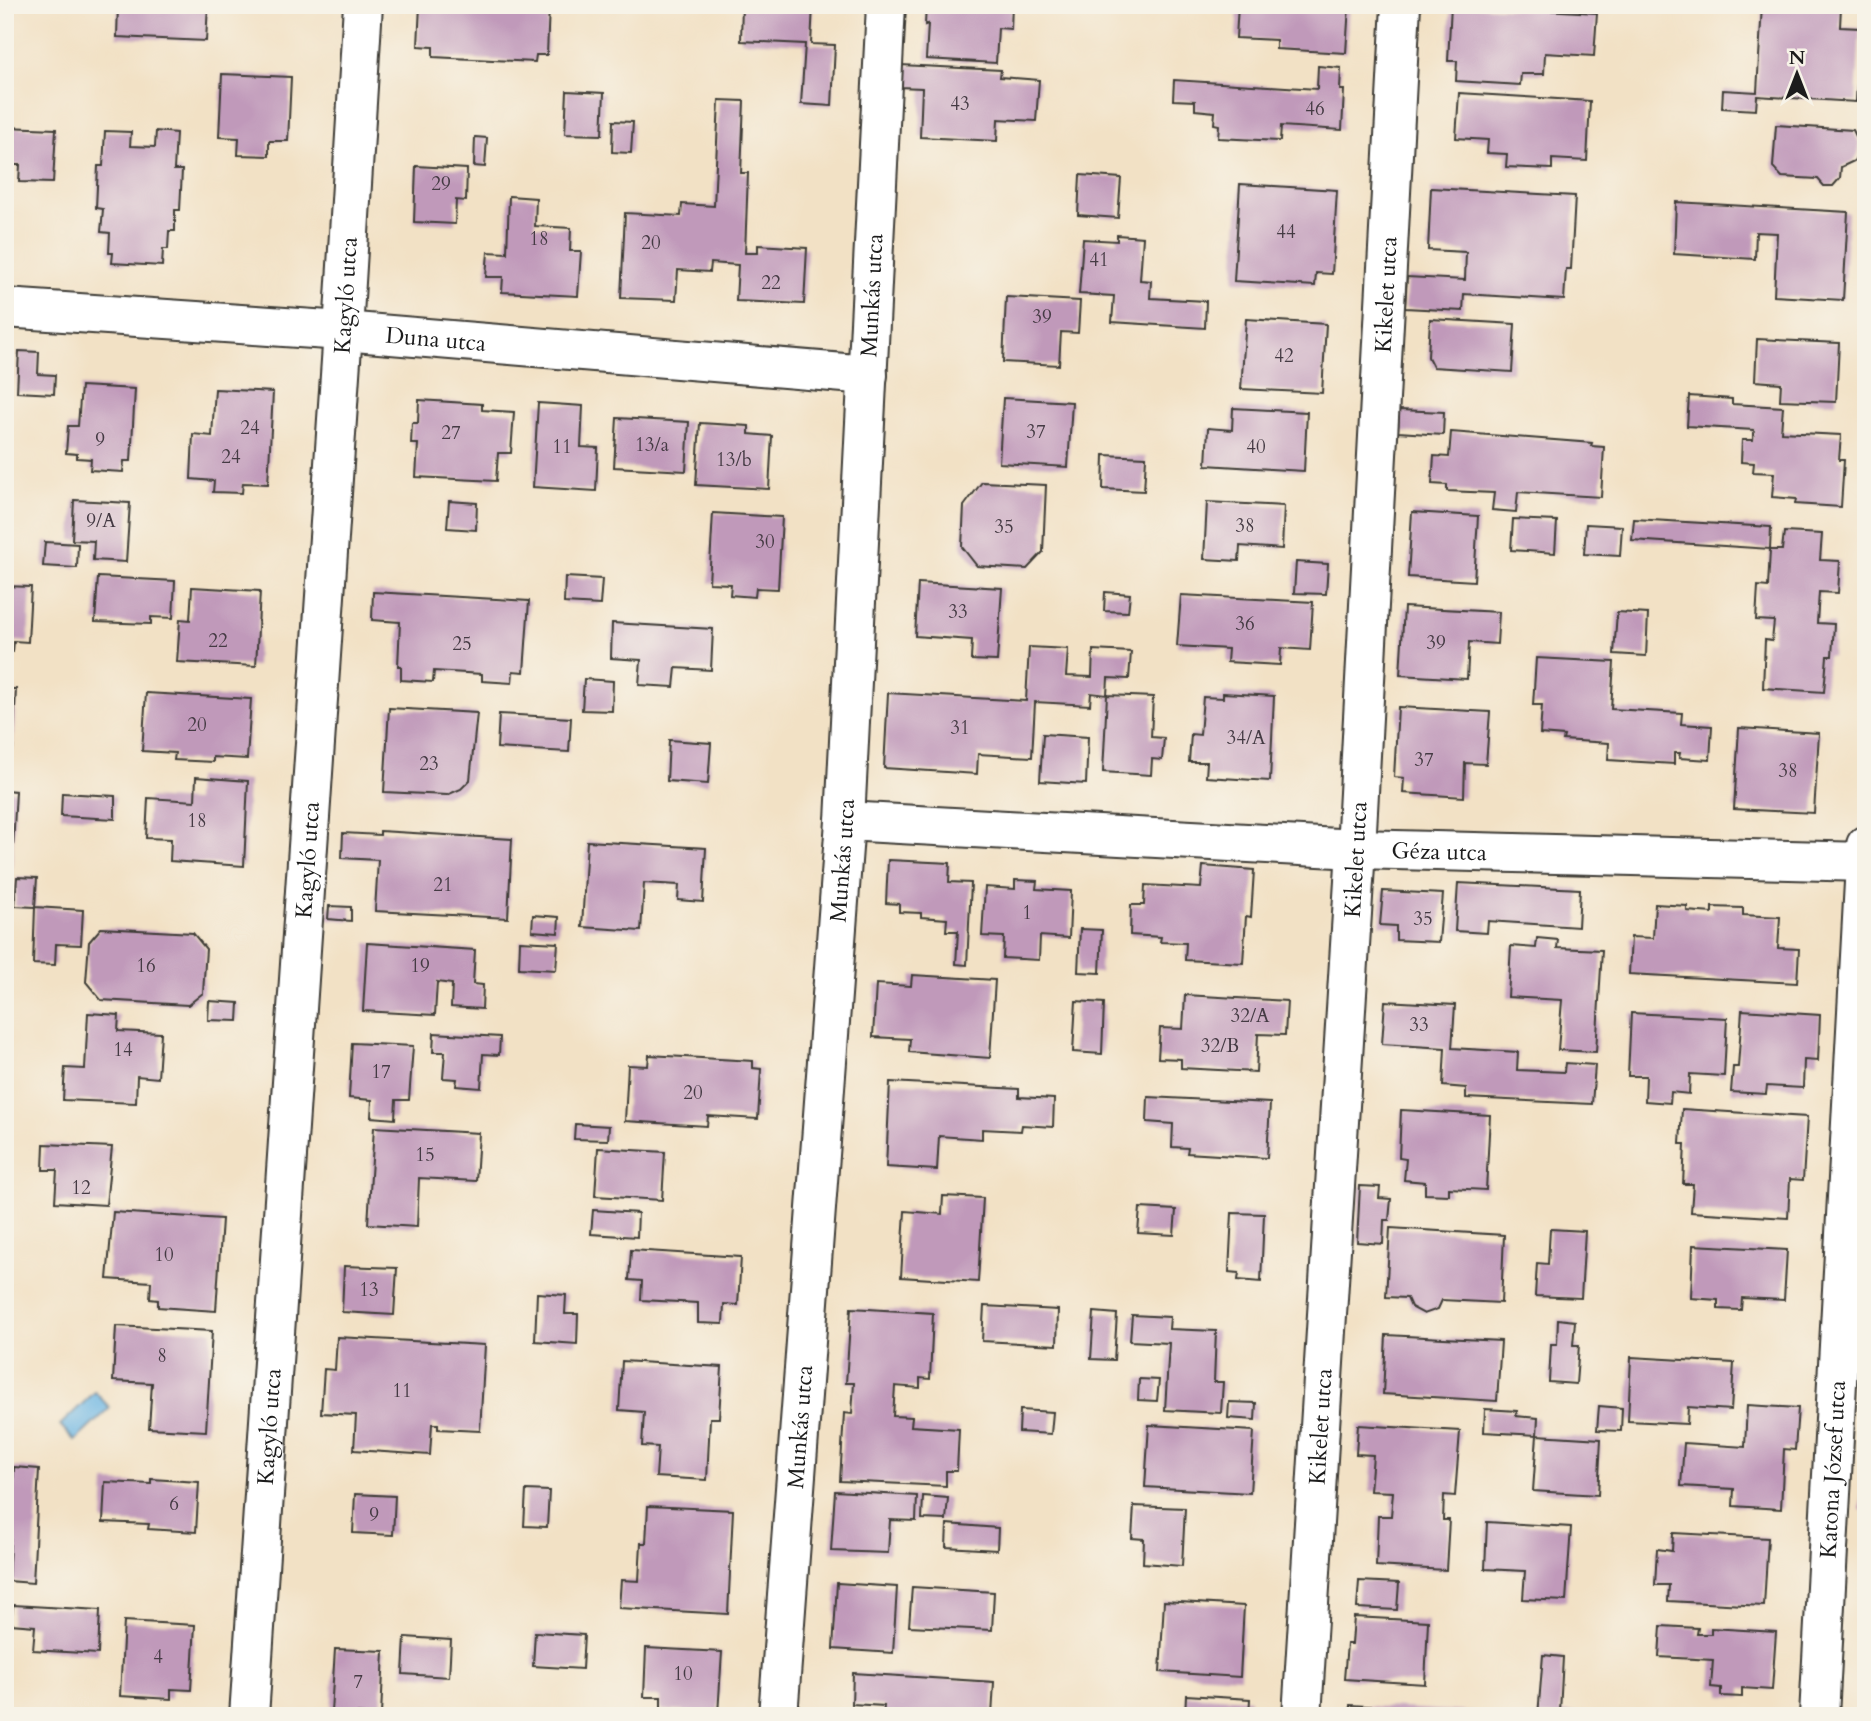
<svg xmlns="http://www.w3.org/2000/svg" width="1871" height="1721" viewBox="0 0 1871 1721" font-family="Cardo,serif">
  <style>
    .water { fill: #6cb6e4; stroke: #446980; stroke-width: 2 }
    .building { fill: #c099ba }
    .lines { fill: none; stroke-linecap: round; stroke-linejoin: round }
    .minor-casing { stroke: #3c3a35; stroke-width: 42 }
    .minor { stroke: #fff; stroke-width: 38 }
    .labels { text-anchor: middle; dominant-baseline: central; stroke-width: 5; stroke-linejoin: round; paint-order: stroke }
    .number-label { font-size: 19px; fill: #453b44 }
    .street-label { font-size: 23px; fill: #1c1c1c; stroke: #f7f3e8 }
  </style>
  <rect width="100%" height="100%" fill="#f7f3e8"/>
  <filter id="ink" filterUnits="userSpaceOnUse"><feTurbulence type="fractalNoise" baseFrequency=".0143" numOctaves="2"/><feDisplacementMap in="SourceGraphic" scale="14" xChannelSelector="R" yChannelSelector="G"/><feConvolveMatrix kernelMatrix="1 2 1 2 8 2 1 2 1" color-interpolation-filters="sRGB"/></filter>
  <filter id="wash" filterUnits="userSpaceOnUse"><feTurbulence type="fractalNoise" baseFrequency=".00686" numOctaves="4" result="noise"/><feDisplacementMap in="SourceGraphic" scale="28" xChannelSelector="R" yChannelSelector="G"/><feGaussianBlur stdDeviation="1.57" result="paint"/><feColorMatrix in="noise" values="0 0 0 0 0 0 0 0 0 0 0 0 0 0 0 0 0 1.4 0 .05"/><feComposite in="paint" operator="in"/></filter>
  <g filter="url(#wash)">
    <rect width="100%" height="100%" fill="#f2e1c5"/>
    <path class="water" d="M95 1392 110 1408 75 1441 60 1425Z"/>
    <g id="blocks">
      <path class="building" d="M118 5H208L206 41 117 37Z
        M420 5H549L547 55H536L535 62 433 57V47L418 46Z
        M742 5H813L811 44 835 45 832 106 801 104 805 44 741 41Z
        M926 5H1012L1011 29 998 28 996 63 926 59 928 24 925 25Z
        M1238 5H1349L1346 53 1276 49V40L1236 38Z
        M1451 5 1597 13 1594 56 1545 53 1544 74H1521L1520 85 1456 81 1457 61H1448Z
        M1762 5 1841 6 1840 27 1860 28 1856 102 1757 96 1756 110 1722 108 1723 90 1757 92Z
        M900 65 1001 70 1000 77 1039 80 1036 121 998 119 997 141 920 137 922 88 899 87Z
        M1318 66 1341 68 1340 90H1344L1342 130 1281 126 1280 141 1218 138 1219 125 1214 124 1215 112 1195 110V101L1173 100 1174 80 1317 89Z
        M222 74 291 77 288 141H269V156L238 155 239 138 219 137Z
        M567 91 604 93 602 135 565 134Z
        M1459 93 1590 101 1587 161 1552 159V169L1506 167 1507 154 1487 153 1488 140 1456 138Z
        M719 100 744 101 741 173H748L745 253H758V245L807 248 804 304 736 301 738 265 711 263 710 272 678 270 676 300 621 298 625 213 681 216 682 204 714 206Z
        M613 121 633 122 631 153 612 152Z
        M1776 125 1853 130 1860 144 1858 154 1854 161 1841 167 1840 178 1833 186H1824L1818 179 1782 177 1773 167Z
        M5 127 56 129 53 183 19 182 20 165H5Z
        M105 131 131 132 130 146 155 147 156 131 176 133 174 170H182L180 210H175V231H169L168 249H163L162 266 112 263 113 253H109L110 233 101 232 103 209 96 208 98 166H103Z
        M475 137 487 138 485 167 474 166Z
        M416 166 467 169 466 201 456 200 455 224 414 222Z
        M1080 175 1121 178 1118 218 1078 215Z
        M1240 184 1337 190 1332 274 1316 273 1315 286 1234 281Z
        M1431 188 1575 196 1571 269H1566L1564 300 1464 294 1463 311 1405 308 1407 277 1465 280 1466 252 1428 250Z
        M509 196 536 198 535 226 571 228 570 251H581L578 296 502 292 503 277H486L488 252 507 253Z
        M1676 202 1848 212 1843 300 1774 296 1777 233 1756 232 1755 259 1674 254Z
        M1117 235 1143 237 1140 280 1151 281 1150 298 1206 301 1205 328 1112 322 1114 296 1079 294 1083 239 1117 241Z
        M1006 297 1080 301 1078 333 1061 332 1059 365 1003 362Z
        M1246 319 1326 324 1322 393 1241 389Z
        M1430 319 1515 324 1512 372 1433 367 1428 357Z
        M1757 339 1839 343 1836 402 1780 400 1781 383 1755 381Z
        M19 351 39 352 38 374 55 375 54 394 17 392Z
        M81 386 135 389 131 461H124L123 472 90 470 91 459 77 458V454L66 453 68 426H78Z
        M215 389 273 392 268 484 243 483 242 493 213 492 214 481 191 479 193 434 212 436Z
        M1689 396 1732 399V404L1783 407 1781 432 1841 435 1839 460H1844L1841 507 1795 504 1796 499 1772 497 1774 473 1753 472 1754 463 1741 462 1742 440H1753L1754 430 1687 426Z
        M1003 398 1072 402 1068 467 999 463Z
        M419 400 482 404V410L514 412 511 453H498L496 481 416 477 418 444H411L412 423H418Z
        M538 403 583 406 581 447 598 448 596 491 533 487Z
        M1233 408 1307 412 1304 471 1206 465 1208 428 1232 430Z
        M1399 410 1444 412 1443 435 1398 432Z
        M617 418 689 422 686 471 614 467Z
        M700 423 749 426V434L772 436 769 489 696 485Z
        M1451 432 1592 443 1591 446 1604 447 1601 497 1518 492 1516 512 1492 510 1494 493 1447 491V485L1432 484 1434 456 1449 457Z
        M1104 455 1146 457 1144 491 1103 489Z
        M982 482 1046 485 1043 552 1027 569 977 566 962 547 964 506Z
        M74 500 130 503 126 562 93 560 94 541 72 540Z
        M449 501 477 503 476 530 447 528Z
        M1207 502 1284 506 1282 549 1240 546 1239 561 1204 559Z
        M1412 512 1478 516 1474 581 1408 577Z
        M713 513 782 517 778 589 756 588 755 597 730 595 731 584 709 583Z
        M1513 519 1557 521 1555 553 1511 550Z
        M1634 519 1771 527 1770 549 1632 540Z
        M1586 524 1622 526 1620 556 1584 554Z
        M1784 532 1822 534 1820 560 1840 561 1838 593 1819 592 1817 623 1834 624 1832 656H1827L1824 692 1763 688 1765 640 1772 641 1774 621 1756 620 1758 586 1768 587 1770 550H1782Z
        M45 542 78 544 77 568 43 566Z
        M1296 562 1328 564 1326 594 1294 593Z
        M98 577 175 581 173 618 151 617V624L95 622Z
        M565 577 602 579 600 605 564 603Z
        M918 583 1002 588 997 661 971 660 972 640 915 636Z
        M5 586 31 587 28 642 14 641 13 652 5 651Z
        M192 587 260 591 256 666 177 662 180 619 190 620Z
        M373 592 529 601 524 672 513 671 512 683 482 681V674L434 671 433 682 401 680V666H398L400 622 372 620Z
        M1105 592 1130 594 1128 612 1104 611Z
        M1181 595 1313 602 1310 650 1281 648 1280 665 1227 662 1228 649 1177 646Z
        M1404 607 1499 612 1497 644 1469 642 1467 679 1400 675Z
        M1617 612 1648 614 1646 656 1614 654Z
        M612 623 713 629 711 670 676 668 674 687 639 685 641 660 611 658Z
        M1029 647 1068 649 1066 676 1092 677 1093 650 1131 652 1129 679 1108 678 1107 695 1091 693 1090 705 1035 702 1032 757 978 754 977 774 884 768 888 693 1026 701Z
        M1536 658 1614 662 1611 709 1682 713 1681 724 1712 726 1710 760 1679 758 1680 753H1674V764L1608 760 1609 743 1563 740 1564 736 1540 734 1542 705H1533Z
        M584 679 613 681 612 711 582 710Z
        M5 689H16L13 750H5Z
        M146 693 251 699 247 759 213 757V762L174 760 175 753 142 751Z
        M1223 693 1274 696 1270 781 1206 777 1207 762H1189L1191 734 1200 735 1203 697 1223 698Z
        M1107 695 1153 697 1151 737 1164 738 1162 760 1152 759 1151 775 1103 772Z
        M1398 707 1490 712 1486 764 1465 763 1464 797 1403 793 1404 778 1394 777Z
        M389 708 477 713 470 780 461 789 447 795 384 792Z
        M499 714 571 718 569 752 497 748Z
        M1739 728 1819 733 1814 813 1734 809Z
        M1043 734 1088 737 1086 784 1040 781Z
        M669 740 711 743 708 784 667 781Z
        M196 777 248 781 244 866 170 861 171 839 146 838 148 798 195 801Z
        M5 790 16 791 11 885H5Z
        M62 793 115 796V819L61 816Z
        M380 831 512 839 508 918 375 911 378 860 342 858 343 833 380 835Z
        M587 841 706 848 703 902 678 900 679 885 644 883 641 931 582 927Z
        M888 860 950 863 949 882 971 883 967 965 956 964 958 931H946L947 919 921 917V913L899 912V904L886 903Z
        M1203 866 1254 870 1251 917 1246 916 1243 963 1185 960 1186 943 1160 942 1161 937 1130 935 1131 905H1144L1145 885 1201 888Z
        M17 877 37 878 35 907 15 906Z
        M1015 880 1037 881 1036 889 1071 891 1069 938 1040 936 1039 960 1003 958 1004 937 982 936 985 887 1015 889Z
        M1458 883 1580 889 1578 927 1488 921 1487 933 1455 931Z
        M1383 891 1443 894 1439 942 1396 940V926L1380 925Z
        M1655 904 1687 906V911L1712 913V907L1743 908V915L1780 917 1778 948 1799 949 1797 983 1629 974 1631 937 1653 938Z
        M329 906 351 907V921L328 919Z
        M35 907 83 910 81 945 56 944 55 965 33 964Z
        M533 915 559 917 558 933 532 931Z
        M101 928 193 933 206 949 203 993 188 1005 101 1000 86 982 89 942Z
        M1080 929 1102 930 1100 973 1078 972Z
        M1537 938 1558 940 1557 948 1602 950 1596 1052 1558 1050 1562 1000 1508 997 1511 946 1536 948Z
        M520 941 558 943 556 970 519 968Z
        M367 943 475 950 473 984 483 985 482 1009 451 1007 452 984 437 982 435 1015 363 1011Z
        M912 975 995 980 990 1058 909 1052 910 1039 873 1037 876 984 911 986Z
        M1185 995 1287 1001 1285 1035 1258 1034 1256 1072 1181 1068V1059L1158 1058 1160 1028 1183 1029Z
        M209 1001 239 1003 238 1021 208 1020Z
        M1076 1001 1104 1003 1102 1054 1073 1052Z
        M1385 1001 1455 1005 1452 1048 1518 1052 1517 1070 1564 1072 1565 1063 1595 1065 1592 1104 1466 1098V1088L1443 1086 1445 1048 1382 1044Z
        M1742 1010 1820 1015 1818 1061 1804 1060 1803 1088 1767 1086 1766 1094 1731 1092 1733 1067H1738Z
        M88 1013 119 1015 118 1031 161 1033 158 1078 137 1076 136 1103 63 1100 65 1068 85 1069Z
        M1631 1013 1727 1018 1724 1076 1690 1074 1689 1094 1671 1092 1670 1103 1645 1101 1646 1076H1628Z
        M434 1033 500 1037 499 1055 483 1054 481 1088 456 1086 457 1079 443 1078 445 1052H433Z
        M352 1043 413 1046 409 1100H396L395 1119 371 1117 372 1100 349 1098Z
        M649 1055 753 1061V1068L761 1069 758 1119 708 1116 707 1126 625 1121 628 1065 648 1066Z
        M890 1082 1019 1089V1097L1054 1099 1053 1127 1022 1125 1021 1131 982 1129V1139L939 1136 937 1170 886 1167Z
        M1148 1097 1270 1103 1267 1158 1187 1153 1188 1148 1172 1147 1173 1124 1147 1122Z
        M1682 1109 1807 1117 1803 1180 1790 1179 1788 1218 1691 1212 1693 1184H1683L1685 1144H1680Z
        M1401 1110 1490 1115 1486 1190 1449 1188V1195L1425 1194V1182L1404 1180 1406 1159 1399 1158Z
        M575 1124 609 1126 608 1140 574 1139Z
        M374 1127 479 1133 476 1181 419 1178 417 1227 368 1224Z
        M44 1144 112 1147 106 1205 55 1202 57 1170H43Z
        M598 1148 665 1152 662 1200 595 1196Z
        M1360 1186 1380 1187 1379 1198 1391 1199 1389 1220H1384L1383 1244 1357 1242Z
        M943 1196 983 1198 978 1282 901 1277 905 1211 942 1214Z
        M1140 1208 1176 1210 1174 1235 1138 1233Z
        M593 1210 638 1213 637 1237 591 1234Z
        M113 1212 222 1219 216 1311 158 1307V1300L150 1299 151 1282 107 1279Z
        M1232 1213 1264 1214 1261 1282 1238 1280 1239 1273 1229 1272Z
        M1390 1228 1504 1235 1501 1303 1442 1300 1438 1309 1424 1314 1411 1307 1407 1298 1386 1297Z
        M1550 1229 1585 1231 1581 1298 1535 1296 1537 1263 1548 1264Z
        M1693 1245 1787 1250 1784 1300 1742 1298 1741 1310 1718 1309V1300L1691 1298Z
        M631 1250 741 1257 738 1305 724 1304 723 1324 698 1323V1303L641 1300 642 1281 629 1280Z
        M344 1266 397 1268 394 1315 342 1312Z
        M537 1293 566 1295 565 1314H578L577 1344 535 1341Z
        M984 1306 1058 1310 1057 1345 982 1341Z
        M851 1308 933 1313 930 1379 920 1378V1388L895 1386 893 1416 912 1417 911 1426 959 1429 957 1471H946V1486L840 1481 844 1413 852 1414 854 1383H846Z
        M1094 1312 1117 1314 1114 1360 1091 1359Z
        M1132 1315 1170 1317 1169 1329 1216 1331 1214 1382H1223L1221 1413 1165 1410 1169 1343 1130 1341Z
        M1558 1319 1575 1321 1573 1345H1579L1576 1384 1549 1382 1551 1344H1557Z
        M116 1326 212 1331 206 1431 149 1428 152 1383 113 1381Z
        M1386 1335 1501 1341 1497 1401 1383 1394Z
        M337 1337 485 1345 480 1431 438 1429V1424H432L430 1455 354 1450 356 1415 321 1413 324 1369 335 1370Z
        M1631 1357 1734 1363 1731 1410 1688 1407 1687 1424 1628 1421Z
        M622 1361 722 1367 719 1418H710L707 1480 656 1477 658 1447 642 1446 644 1412 619 1410Z
        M1139 1379 1159 1380 1157 1401 1138 1400Z
        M1229 1402 1256 1403 1255 1420 1228 1418Z
        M1747 1405 1798 1408 1795 1450 1784 1449 1781 1509 1733 1506 1734 1489 1681 1486 1684 1443 1745 1447Z
        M1599 1406 1622 1408 1621 1431 1597 1430Z
        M1485 1409 1517 1411 1516 1416 1538 1418 1537 1435 1484 1432Z
        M1020 1410 1053 1412 1051 1434 1019 1432Z
        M1149 1425 1254 1431 1250 1493 1145 1487Z
        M1358 1425 1460 1431 1455 1496 1444 1495 1443 1520H1449L1446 1570 1376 1566 1378 1516H1391L1393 1492 1370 1491 1373 1455 1356 1454Z
        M1537 1435 1601 1439 1598 1495 1533 1491Z
        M14 1467 39 1469 33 1583 8 1581Z
        M151 1479 199 1482 196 1532 148 1529 149 1524 103 1522 105 1482 151 1484Z
        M1862 1484 1866 1485V1511L1860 1510Z
        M526 1490 549 1491 547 1527 524 1526Z
        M835 1491 917 1496 916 1521 890 1520 888 1553 831 1551Z
        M355 1494 395 1496 393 1535 353 1533Z
        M923 1496 948 1498 946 1520 922 1519Z
        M648 1506 733 1510 728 1614 619 1608 621 1580 639 1581 641 1543H646Z
        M1134 1506 1185 1508 1182 1566 1143 1563 1144 1539 1132 1538Z
        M1487 1522 1571 1527 1566 1601 1523 1599 1525 1571 1485 1569Z
        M947 1524 998 1528 997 1550 946 1547Z
        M1673 1533 1768 1538 1764 1606 1668 1601 1669 1585H1655L1657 1549 1672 1551Z
        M1359 1581 1399 1583 1397 1610 1357 1608Z
        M837 1583 897 1587 893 1653 833 1649Z
        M912 1587 994 1592 992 1630 909 1626Z
        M1164 1601 1244 1606 1240 1677 1160 1672Z
        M13 1605 100 1610 98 1654 33 1650 35 1626 11 1624Z
        M1354 1617 1428 1621 1425 1684 1344 1679 1347 1644H1352Z
        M124 1621 195 1625 191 1690 171 1689V1699L120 1696Z
        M1661 1626 1698 1628 1697 1634H1711V1628L1776 1632 1772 1690 1742 1688V1697L1721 1696V1688L1711 1687 1713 1660 1659 1657Z
        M535 1632 584 1635 582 1669 533 1666Z
        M405 1637 451 1640 449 1677 403 1674Z
        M646 1648 722 1652 718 1714 661 1710V1697H644Z
        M335 1649 384 1651 381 1715 331 1712Z
        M1543 1655 1563 1657 1560 1712 1588 1713V1716H1538Z
        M853 1673 994 1682 992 1716H883L884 1706 852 1704Z
        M1186 1695 1250 1699 1249 1716H1185Z
        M1350 1705 1485 1713V1716H1350Z"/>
    </g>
  </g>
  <g filter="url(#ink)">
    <use href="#blocks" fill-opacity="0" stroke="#3c3a35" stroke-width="2"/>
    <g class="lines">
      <defs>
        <g id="minor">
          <path id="s1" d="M5 308 343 331 868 375"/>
          <path id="s2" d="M845 821 1356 849 1865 862"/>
          <path id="s3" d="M249 1716 343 331 363 5"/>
          <path id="s4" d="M778 1716 845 821 886 5"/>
          <path id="s5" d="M1302 1716 1356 849 1401 5"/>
          <path id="s6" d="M1819 1716 1866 845"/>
        </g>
      </defs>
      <use href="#minor" class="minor-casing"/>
      <use href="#minor" class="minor"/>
    </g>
  </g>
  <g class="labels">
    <g class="number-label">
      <text x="960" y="104">43</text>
      <text x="1315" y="109">46</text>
      <text x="441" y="184">29</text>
      <text x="1286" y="232">44</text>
      <text x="539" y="239">18</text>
      <text x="651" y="243">20</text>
      <text x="1099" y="260">41</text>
      <text x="771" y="283">22</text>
      <text x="1042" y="317">39</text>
      <text x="1284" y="356">42</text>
      <text x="250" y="428">24</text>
      <text x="1036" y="432">37</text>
      <text x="451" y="433">27</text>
      <text x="100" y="440">9</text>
      <text x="652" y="445">13/a</text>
      <text x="562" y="447">11</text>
      <text x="1256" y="447">40</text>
      <text x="231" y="457">24</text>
      <text x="734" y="460">13/b</text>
      <text x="101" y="521">9/A</text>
      <text x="1245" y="526">38</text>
      <text x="1004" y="527">35</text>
      <text x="765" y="542">30</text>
      <text x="958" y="612">33</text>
      <text x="1245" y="624">36</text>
      <text x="218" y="641">22</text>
      <text x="1436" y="643">39</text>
      <text x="462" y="644">25</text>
      <text x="197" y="725">20</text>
      <text x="960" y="728">31</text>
      <text x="1246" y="738">34/A</text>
      <text x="1424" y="760">37</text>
      <text x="429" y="764">23</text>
      <text x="1788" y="771">38</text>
      <text x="197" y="821">18</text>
      <text x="443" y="885">21</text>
      <text x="1027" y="913">1</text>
      <text x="1423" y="919">35</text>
      <text x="146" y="966">16</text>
      <text x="420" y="966">19</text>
      <text x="1250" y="1016">32/A</text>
      <text x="1419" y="1025">33</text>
      <text x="1220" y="1046">32/B</text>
      <text x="123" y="1050">14</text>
      <text x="381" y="1072">17</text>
      <text x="693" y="1093">20</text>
      <text x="425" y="1155">15</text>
      <text x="81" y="1188">12</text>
      <text x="164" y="1255">10</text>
      <text x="369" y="1290">13</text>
      <text x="162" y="1356">8</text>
      <text x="402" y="1391">11</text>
      <text x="174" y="1504">6</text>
      <text x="374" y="1515">9</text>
      <text x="158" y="1657">4</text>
      <text x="683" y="1674">10</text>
      <text x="358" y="1682">7</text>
    </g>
    <g class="street-label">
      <text stroke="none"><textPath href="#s3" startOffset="1424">Kagyló utca</textPath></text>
      <text stroke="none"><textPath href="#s4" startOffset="1424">Munkás utca</textPath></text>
      <text stroke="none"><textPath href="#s5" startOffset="1424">Kikelet utca</textPath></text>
      <text stroke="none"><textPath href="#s1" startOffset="432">Duna utca</textPath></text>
      <text stroke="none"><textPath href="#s2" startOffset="595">Géza utca</textPath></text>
      <text stroke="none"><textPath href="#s3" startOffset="858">Kagyló utca</textPath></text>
      <text stroke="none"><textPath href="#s4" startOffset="858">Munkás utca</textPath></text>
      <text stroke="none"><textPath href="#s5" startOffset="858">Kikelet utca</textPath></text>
      <text stroke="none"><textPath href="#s3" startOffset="290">Kagyló utca</textPath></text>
      <text stroke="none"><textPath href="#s4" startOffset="290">Munkás utca</textPath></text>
      <text stroke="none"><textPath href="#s5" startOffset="290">Kikelet utca</textPath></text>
      <text stroke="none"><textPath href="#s6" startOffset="247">Katona József utca</textPath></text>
    </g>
  </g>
  <rect width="1871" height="1721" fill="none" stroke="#f7f3e8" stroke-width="28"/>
  <g transform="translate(1797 74)" stroke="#f7f3e8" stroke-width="5" paint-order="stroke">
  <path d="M0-5L12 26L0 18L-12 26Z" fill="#1c1c1c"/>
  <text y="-10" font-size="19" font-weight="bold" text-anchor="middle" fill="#1c1c1c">N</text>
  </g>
</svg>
